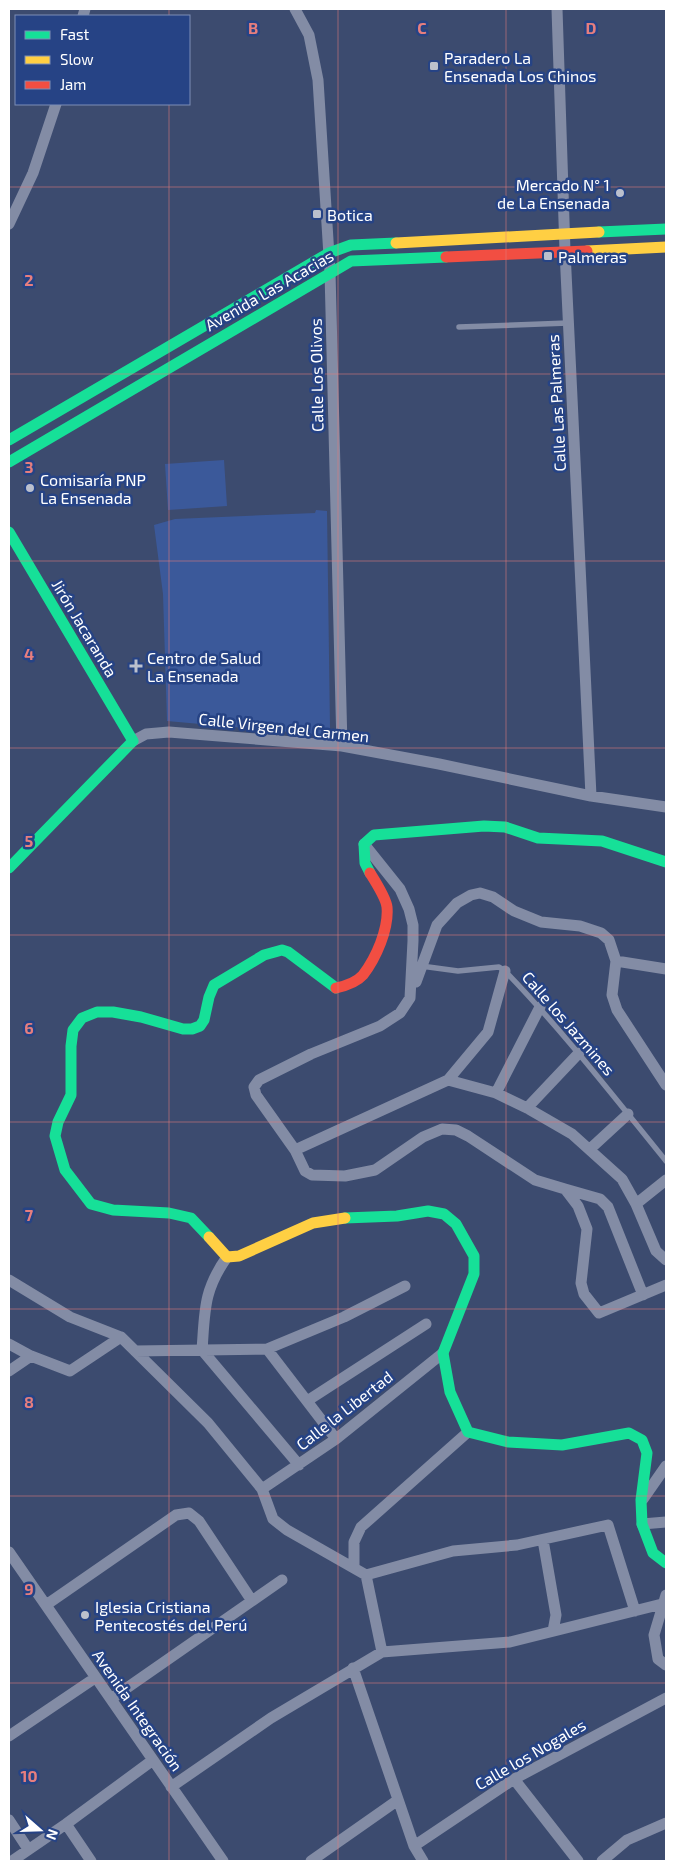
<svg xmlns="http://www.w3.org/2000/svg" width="675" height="1870" viewBox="0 0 675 1870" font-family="'Exo 2',sans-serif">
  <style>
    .green { fill: #3b599a }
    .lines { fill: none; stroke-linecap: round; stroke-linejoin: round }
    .lane { stroke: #838ca5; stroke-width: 5.5 }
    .street { stroke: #838ca5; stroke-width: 11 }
    .fast { stroke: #16e098; stroke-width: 11 }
    .slow { stroke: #ffcf43; stroke-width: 11 }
    .jam { stroke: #f24e42; stroke-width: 11 }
    .grid { fill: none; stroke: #e67e7e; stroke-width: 1; stroke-opacity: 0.55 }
    .poi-dot { fill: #bbc0cd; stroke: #264385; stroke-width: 2 }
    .labels { text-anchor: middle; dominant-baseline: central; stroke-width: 5; stroke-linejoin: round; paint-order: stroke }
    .poi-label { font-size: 16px; fill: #fff; stroke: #264385; text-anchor: start }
    .street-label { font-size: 16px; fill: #fff; stroke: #264385 }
    .grid-label { font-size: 16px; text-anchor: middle; font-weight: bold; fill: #e67e7e; stroke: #264385; stroke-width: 5; stroke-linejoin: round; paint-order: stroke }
  </style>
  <rect width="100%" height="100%" fill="#3c4b6f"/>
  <path class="green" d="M224 460 227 506 168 510 165 464Z
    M316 510 327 511 330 728 323 735 167 721 163 594 154 525 175 519 315 513Z"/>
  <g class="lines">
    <path class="lane" d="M459 327 568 323
      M421 966 458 971 499 967 505 971C563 1031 614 1097 666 1161"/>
    <path class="street" d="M295 9 309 35 318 80 330 272 342 746
      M557 9 565 251 591 796
      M83 16 85 9
      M9 224 33 173 56 104
      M133 741 146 734 169 732 342 746 439 764 591 796 666 807
      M364 844 400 889 409 909 413 925V941L410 998 400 1013 380 1026 311 1054 259 1080 254 1087 256 1095 295 1150 305 1171 312 1175 345 1176 375 1170 423 1137 442 1129 456 1130 468 1136 535 1180 565 1189 578 1206 587 1229 581 1283 584 1294 599 1313 666 1285
      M616 961 666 969
      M416 982 437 925 457 903 471 895 480 893 493 897 514 911 541 922 580 926 601 933 609 940 616 961 612 995 617 1010 666 1085
      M448 1080 488 1032 505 971
      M496 1093 540 1007
      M527 1108 579 1053
      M590 1149 628 1114
      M295 1150 448 1080 496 1093 527 1108 572 1134 622 1179 636 1204 656 1251 666 1260
      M565 1189 600 1199 608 1207 643 1295
      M636 1204 666 1180
      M227 1257C203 1291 205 1311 202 1350L299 1465
      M9 1280 70 1317 121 1337 208 1423 262 1489 273 1519 287 1530 366 1575 382 1652
      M9 1344 31 1356 70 1371 121 1337
      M267 1349 336 1439
      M135 1351 267 1349 344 1317 405 1286
      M9 1371 31 1356
      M307 1401 426 1324
      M262 1489 336 1439 443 1353
      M643 1499 666 1466
      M642 1524 666 1522
      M543 1540 556 1615 553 1631
      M9 1552 223 1861
      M354 1567V1542L361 1527 468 1432
      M366 1575 453 1551 517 1545 608 1525 635 1611
      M666 1595 654 1635 658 1659 666 1665
      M46 1605 176 1515 189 1513 199 1521 252 1601
      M353 1668 414 1846 423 1861
      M111 1699 282 1580
      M9 1736 95 1678
      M514 1779 578 1861
      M171 1787 271 1718 382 1652 510 1642 662 1604
      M9 1820 28 1849
      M66 1824 91 1861
      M414 1846 514 1779 666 1698
      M12 1861 66 1824 153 1760
      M311 1861 398 1800
      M602 1861 627 1840 666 1823"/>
    <path class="fast" d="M599 232 666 229
      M9 440 329 253 351 245 396 243
      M9 462 351 261 446 257
      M9 532 133 741 9 868
      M370 873 365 863 364 844 374 835 484 826 505 827 538 838 602 841 666 862
      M345 1218 397 1216 428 1211 444 1214 456 1224 474 1256V1274L443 1353 450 1392 468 1432 508 1442 562 1445 629 1433 642 1440 647 1453 641 1500 642 1524 653 1553 666 1563
      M209 1237 191 1218 169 1213 113 1210 91 1204 65 1170 55 1136 58 1122 71 1095V1046L73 1030 82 1018 97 1012H113L141 1017 183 1029H192L200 1026 204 1020 209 997 214 985 264 955 282 950 288 952 336 988"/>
    <path class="slow" d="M396 243 599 232
      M587 251 666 247
      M209 1237 227 1257 239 1256 313 1223 345 1218"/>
    <path class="jam" d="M446 257 587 251
      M336 988C345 986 356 983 363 975 376 958 389 929 387 907 386 898 375 881 370 873"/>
  </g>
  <path class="grid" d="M169 9V16M338 9V1861M506 9V1861M169 104V1861M9 187H666M9 374H666M9 561H666M9 748H666M9 935H666M9 1122H666M9 1309H666M9 1496H666M9 1683H666"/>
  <g class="poi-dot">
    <rect x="429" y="61" width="10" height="10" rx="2.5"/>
    <circle cx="620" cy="193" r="5"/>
    <rect x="312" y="209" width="10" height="10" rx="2.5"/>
    <rect x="543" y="251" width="10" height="10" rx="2.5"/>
    <circle cx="30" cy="488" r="5"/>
    <path d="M133.5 658.5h5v5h5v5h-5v5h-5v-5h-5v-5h5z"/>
    <circle cx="85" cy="1615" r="5"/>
  </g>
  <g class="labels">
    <g class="poi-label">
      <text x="444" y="57">Paradero La<tspan x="444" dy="18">Ensenada Los Chinos</tspan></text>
      <text x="610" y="184" text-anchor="end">Mercado N° 1<tspan x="610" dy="18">de La Ensenada</tspan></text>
      <text x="327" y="214">Botica</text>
      <text x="558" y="256">Palmeras</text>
      <text x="40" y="479">Comisaría PNP<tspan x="40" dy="18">La Ensenada</tspan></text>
      <text x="147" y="657">Centro de Salud<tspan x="147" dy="18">La Ensenada</tspan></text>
      <text x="95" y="1606">Iglesia Cristiana<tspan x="95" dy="18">Pentecostés del Perú</tspan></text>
    </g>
    <g class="street-label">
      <text transform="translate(269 290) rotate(-30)">Avenida Las Acacias</text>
      <text transform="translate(316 375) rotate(-91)">Calle Los Olivos</text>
      <text transform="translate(556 403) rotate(-93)">Calle Las Palmeras</text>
      <text transform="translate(85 628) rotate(59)">Jirón Jacaranda</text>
      <text transform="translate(284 727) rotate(6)">Calle Virgen del Carmen</text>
      <text transform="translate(569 1023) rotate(49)">Calle los Jazmines</text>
      <text transform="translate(344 1410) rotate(-38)">Calle la Libertad</text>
      <text transform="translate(138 1710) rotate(55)">Avenida Integración</text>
      <text transform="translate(530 1754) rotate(-30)">Calle los Nogales</text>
    </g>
  </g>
  <g class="grid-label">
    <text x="253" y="34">B</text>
    <text x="422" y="34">C</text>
    <text x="591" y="34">D</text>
    <text x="29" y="286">2</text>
    <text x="29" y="473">3</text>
    <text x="29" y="660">4</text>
    <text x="29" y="847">5</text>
    <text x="29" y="1034">6</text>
    <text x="29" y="1221">7</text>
    <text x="29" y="1408">8</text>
    <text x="29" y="1595">9</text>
    <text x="29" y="1782">10</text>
  </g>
  <rect width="675" height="1870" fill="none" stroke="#ffffff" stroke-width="20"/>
  <rect x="15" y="15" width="175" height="90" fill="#264385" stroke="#7d8eb6"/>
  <rect x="25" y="31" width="25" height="8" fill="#16e098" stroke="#7d8eb6"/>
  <text x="60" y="40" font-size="15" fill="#ffffff">Fast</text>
  <rect x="25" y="56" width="25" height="8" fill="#ffcf43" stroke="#7d8eb6"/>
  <text x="60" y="65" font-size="15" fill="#ffffff">Slow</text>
  <rect x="25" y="81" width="25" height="8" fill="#f24e42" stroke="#7d8eb6"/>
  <text x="60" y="90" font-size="15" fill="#ffffff">Jam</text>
  <g transform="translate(40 1830) rotate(110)" stroke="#264385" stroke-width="4" paint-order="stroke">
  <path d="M0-4L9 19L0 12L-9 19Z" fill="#ffffff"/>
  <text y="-8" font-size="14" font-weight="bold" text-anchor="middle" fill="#ffffff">N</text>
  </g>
</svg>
